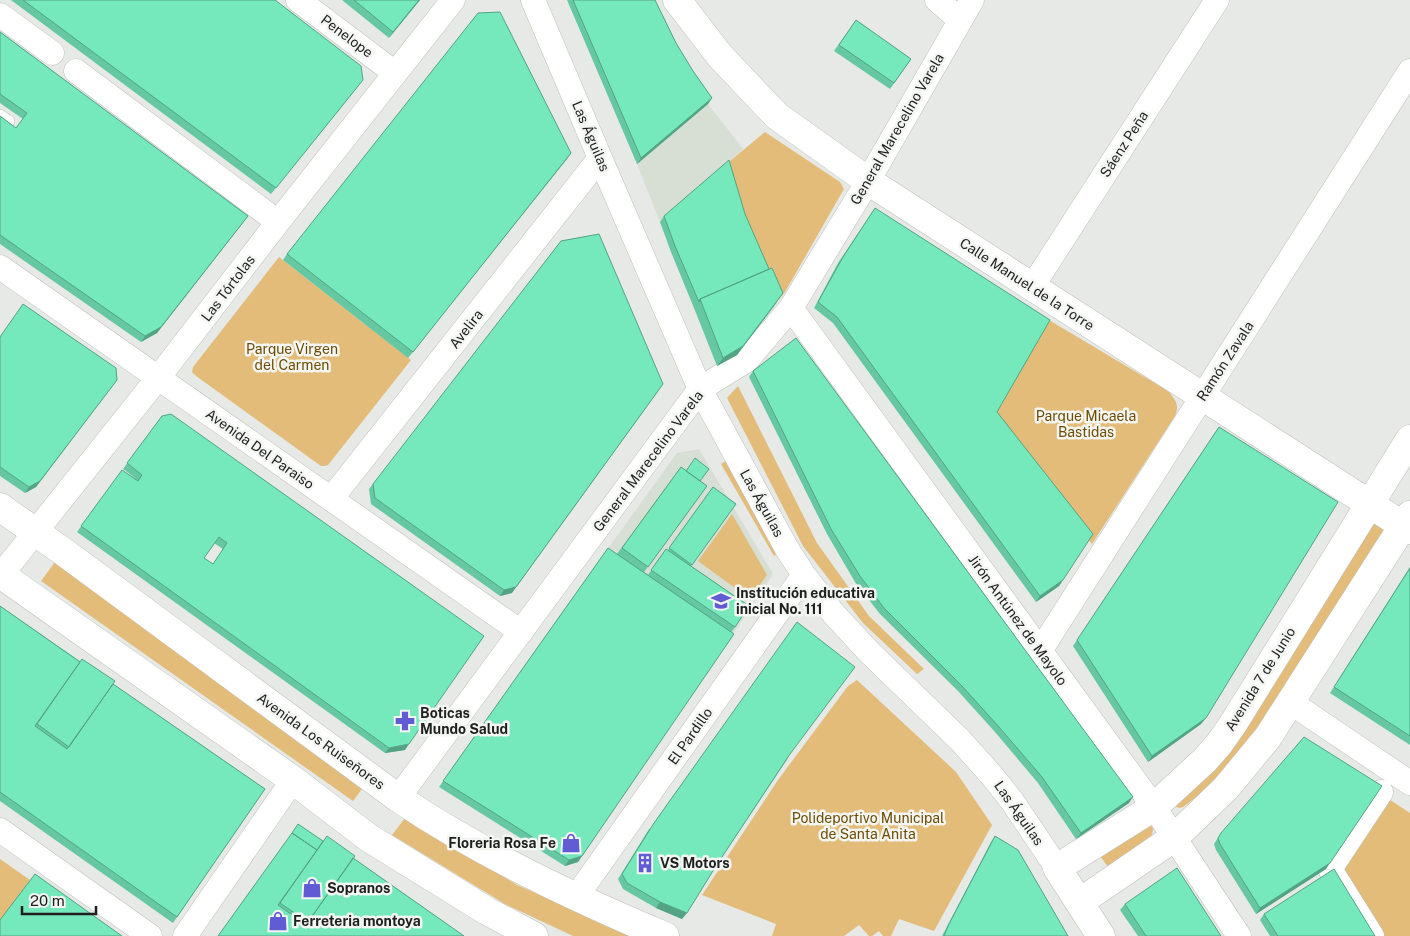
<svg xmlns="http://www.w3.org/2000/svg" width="1410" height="936" viewBox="0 0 1410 936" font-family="'Public Sans',sans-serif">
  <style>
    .built { fill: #d7ded4 }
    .green { fill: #e3bc7a }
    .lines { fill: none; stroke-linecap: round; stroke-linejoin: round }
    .lane-casing { stroke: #bec0bd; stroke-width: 12 }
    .street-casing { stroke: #bec0bd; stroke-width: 25 }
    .secondary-casing { stroke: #bec0bd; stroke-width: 29 }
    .lane { stroke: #fff; stroke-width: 11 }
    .street { stroke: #fff; stroke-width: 24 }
    .secondary { stroke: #fff; stroke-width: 28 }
    .wall { fill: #65c8a2; fill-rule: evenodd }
    .shaded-wall { fill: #53a384 }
    .building { fill: #76e9bc; stroke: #53a384; fill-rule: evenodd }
    .labels { text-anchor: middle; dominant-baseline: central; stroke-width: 5; stroke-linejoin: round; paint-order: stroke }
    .street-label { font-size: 14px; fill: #1e1f1e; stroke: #f3f6f2 }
    .park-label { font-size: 14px; fill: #6d4b00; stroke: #f3f6f2 }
    .poi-label { font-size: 14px; font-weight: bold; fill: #1e1f1e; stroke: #f3f6f2; text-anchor: start }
  </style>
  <rect width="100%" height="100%" fill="#e6e9e5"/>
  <path class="built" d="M708 104 743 149 660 222 637 164Z
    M699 449 773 574 729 640 604 554 677 453Z"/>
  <path class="green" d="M765 132 840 182 844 189 785 292 777 302 724 166Z
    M279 257 411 360 328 465 325 466H321L196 376 192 372 193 367Z
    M1049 320 1168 391C1175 399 1180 405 1175 416L1092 544 993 418Z
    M738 386 817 543 869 616 924 669 917 674 863 623 803 546 727 398Z
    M726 461 779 553 774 556 721 464Z
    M732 514 767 575 750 599 698 561Z
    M1376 523 1384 528V532L1261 729 1215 783 1183 807 1179 808 1175 806 1213 769 1250 723 1372 524Z
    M55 562 365 785 353 801 41 581Z
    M857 680 956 772 992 825 934 931 899 919 891 936H883L879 931 872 936H869L859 925 844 936H772L776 924 702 895 778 780 848 686Z
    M1378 792 1410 813V936H1367L1326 869Z
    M405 818 517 885 601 922 636 936H573L505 904 392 835Z
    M1150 823 1153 829 1152 835 1108 867 1098 853Z
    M0 859 30 880 0 921Z"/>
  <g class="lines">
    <defs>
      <path id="lane" d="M0 115 9 121"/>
      <path id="street" d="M298 0 395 73
        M533 0 600 158 700 389 787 549 804 575 833 613 869 652 960 740 993 777 1012 801 1057 868
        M937 0 960 20
        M0 15 52 53
        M76 71 278 222
        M0 267 521 632
        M1032 287 1217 0
        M791 308 1154 807 1239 936
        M331 499 600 158
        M1 575 158 378 278 222 453 0
        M1040 651 1410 71
        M1290 702 1410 783
        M398 798 700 389 747 360 791 308 868 181 972 0
        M0 830 150 936
        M576 897 804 575
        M185 936 293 780
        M1372 936 1330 869 1381 792"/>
      <path id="secondary" d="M677 0 720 56 777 116 868 181 1410 530
        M0 507 61 550 398 798C482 854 572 897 665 936
        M0 574 293 780 369 838 487 911 534 936
        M1080 902 1175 837 1226 788 1268 737 1410 515
        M1101 936 1057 868 1154 807 1205 760 1219 744 1233 724 1410 439"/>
    </defs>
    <use href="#lane" class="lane-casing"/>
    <use href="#street" class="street-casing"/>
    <use href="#secondary" class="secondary-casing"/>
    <use href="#lane" class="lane"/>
    <use href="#street" class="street"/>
    <use href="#secondary" class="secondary"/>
  </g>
  <path class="wall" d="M11 0H275L359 85 271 194Z
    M342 0H420L389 38Z
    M567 0H655L676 43 693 71 712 98 708 104 637 164Z
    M856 20 911 59 890 89 834 51Z
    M0 32 248 216 157 333 141 342 0 244V116L16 128 23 119 0 103Z
    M571 153 408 358 283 260 287 254Z
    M875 208 997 412 1063 580 1059 586 1036 602 833 323 814 308 838 263Z
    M745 214 777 302 737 355 717 366 694 308 671 252 660 222 664 216Z
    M0 337 113 385 36 487 25 493 0 476Z
    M753 371 1129 803 1076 839 1038 783 995 732 958 691 880 614 855 582 827 534 749 377Z
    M162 416 405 750 385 753 77 532 122 470 138 480 123 469ZM214 543 223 549 213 564 204 558Z
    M1219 427 1201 724 1148 762 1073 646Z
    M681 467 707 486 644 572 648 575 666 549 668 550 713 487 736 504 691 566 749 606 578 862 565 866 439 787 608 548 617 554Z
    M373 484 512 593 500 596 371 504 369 489Z
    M1410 567V745L1330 693Z
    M0 606 265 789 173 923 0 801Z
    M788 758 716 866 682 919 656 908 623 889 618 879 649 829Z
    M1221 833 1326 869 1256 914 1216 850 1214 844Z
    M995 836 1068 936H942L991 842Z
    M323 841 353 858 464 936H218Z
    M1125 904 1221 936H1138L1120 910Z
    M1264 914 1375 936H1270L1260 920Z"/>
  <path class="shaded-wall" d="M419 0H420L389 38 393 32Z
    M712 98 708 104 637 164 641 158Z
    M571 153 567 159 408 358 413 352Z
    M248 216 157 333 141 342 145 336Z
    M777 302 737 355 717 366 723 358Z
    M663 384 512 593 500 596 504 590Z
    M113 385 36 487 25 493 29 487Z
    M1063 580 1059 586 1036 602 1040 596Z
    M1206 718 1201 724 1148 762 1152 756Z
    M409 744 405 750 385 753 389 748Z
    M1133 797 1129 803 1076 839 1081 833Z
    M582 856 578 862 565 866 569 860Z
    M1330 863 1326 869 1256 914 1260 908Z
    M660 902 687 913 682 919 656 908Z"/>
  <path class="building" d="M23 0H275L361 66 363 80 276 188Z
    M354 0H419L393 32Z
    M573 0H655L676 43 693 71 712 98 641 158Z
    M500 12 571 153 413 352 287 254 478 13Z
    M856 20 911 59 894 83 839 45Z
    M0 32 248 216 161 327 145 336 0 235V116L16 128 27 113 0 94Z
    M729 160 745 214 769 269 700 299 699 302 675 246 664 216Z
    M875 208 1050 320 997 412 1093 534 1063 580 1040 596 837 317 818 302 843 257Z
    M599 234 663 384 516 587 504 590 375 498 373 484 561 241Z
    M772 268 783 293 743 346 723 358 700 299Z
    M23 304 116 368 117 380 40 481 29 487 0 467V337Z
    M796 338 1133 797 1081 833 1042 777 999 727 962 686 884 608 860 576 831 529 753 371Z
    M171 414 484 636 409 744 389 748 81 526 122 470 138 481 142 475 127 463 162 416ZM219 537 227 543 213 564 204 558Z
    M1219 427 1338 502 1206 718 1152 756 1077 640Z
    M695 458 709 469 700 481 686 471Z
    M681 467 707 486 648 567 622 548Z
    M713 487 736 504 692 565 669 548Z
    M608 548 734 634 582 856 569 860 443 781Z
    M666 549 749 606 735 627 651 570Z
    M1410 568V736L1334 687Z
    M0 606 80 662 35 726 67 749 113 684 265 789 177 917 0 792Z
    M797 622 855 667 790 754 716 866 687 913 660 902 627 883 622 874 654 823Z
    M82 659 115 681 69 747 37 724Z
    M1304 737 1382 786 1330 863 1260 908 1220 844 1218 838 1221 833Z
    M298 824 323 841 317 850 292 833Z
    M292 833 317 850 278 905 306 925 353 858 464 936H218Z
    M327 836 355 856 308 922 280 903Z
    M995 836 1018 850 1068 936H944L949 924Z
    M1177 868 1221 936H1146L1125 904Z
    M1334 869 1375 936H1278L1264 914Z
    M35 874 122 936H0V920Z"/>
  <defs>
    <symbol id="school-bare" viewBox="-9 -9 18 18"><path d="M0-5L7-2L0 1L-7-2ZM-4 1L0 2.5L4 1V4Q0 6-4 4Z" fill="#625cd4" stroke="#f3f6f2" stroke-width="2.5" paint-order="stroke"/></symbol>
    <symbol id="pharmacy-bare" viewBox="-9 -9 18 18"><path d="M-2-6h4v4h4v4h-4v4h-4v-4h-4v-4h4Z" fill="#625cd4" stroke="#f3f6f2" stroke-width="2.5" paint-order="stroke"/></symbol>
    <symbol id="shop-bare" viewBox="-9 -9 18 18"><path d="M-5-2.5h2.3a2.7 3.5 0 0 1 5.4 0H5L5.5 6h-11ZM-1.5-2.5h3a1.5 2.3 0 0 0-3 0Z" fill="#625cd4" stroke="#f3f6f2" stroke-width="2.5" paint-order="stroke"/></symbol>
    <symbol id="building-bare" viewBox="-9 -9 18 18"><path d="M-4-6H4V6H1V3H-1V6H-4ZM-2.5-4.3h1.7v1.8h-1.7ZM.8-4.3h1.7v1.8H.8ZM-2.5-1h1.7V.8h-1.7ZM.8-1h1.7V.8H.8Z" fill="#625cd4" stroke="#f3f6f2" stroke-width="2.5" paint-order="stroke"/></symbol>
  </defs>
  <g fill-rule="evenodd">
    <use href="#school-bare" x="707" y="587" width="28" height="28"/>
    <use href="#pharmacy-bare" x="391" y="707" width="28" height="28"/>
    <use href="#shop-bare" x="557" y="829" width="28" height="28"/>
    <use href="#building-bare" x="631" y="849" width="28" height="28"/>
    <use href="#shop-bare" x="298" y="874" width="28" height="28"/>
    <use href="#shop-bare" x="264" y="907" width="28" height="28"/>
  </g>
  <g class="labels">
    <g class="street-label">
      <text transform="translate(347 36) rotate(37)">Penelope</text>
      <text transform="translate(897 129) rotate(-60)">General Marecelino Varela</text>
      <text transform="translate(591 136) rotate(67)">Las Águilas</text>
      <text transform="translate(1124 144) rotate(-57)">Sáenz Peña</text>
      <text transform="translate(1027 284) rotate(33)">Calle Manuel de la Torre</text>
      <text transform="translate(228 288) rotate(-53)">Las Tórtolas</text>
      <text transform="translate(466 329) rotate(-52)">Avelira</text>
      <text transform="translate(1225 361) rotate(-57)">Ramón Zavala</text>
      <text transform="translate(260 449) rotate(35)">Avenida Del Paraiso</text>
      <text transform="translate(648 461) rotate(-53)">General Marecelino Varela</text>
      <text transform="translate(762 503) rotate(61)">Las Águilas</text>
      <text transform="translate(1018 620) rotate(54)">Jirón Antúnez de Mayolo</text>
      <text transform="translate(1260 679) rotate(-58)">Avenida 7 de Junio</text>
      <text transform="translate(690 736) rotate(-55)">El Pardillo</text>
      <text transform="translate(321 741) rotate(36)">Avenida Los Ruiseñores</text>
      <text transform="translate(1019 813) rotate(55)">Las Águilas</text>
    </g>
    <g class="park-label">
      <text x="292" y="349">Parque Virgen<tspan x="292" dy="16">del Carmen</tspan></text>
      <text x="1086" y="416">Parque Micaela<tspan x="1086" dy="16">Bastidas</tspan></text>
      <text x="868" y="818">Polideportivo Municipal<tspan x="868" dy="16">de Santa Anita</tspan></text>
    </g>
    <g class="poi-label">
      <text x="736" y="593">Institución educativa<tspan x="736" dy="16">inicial No. 111</tspan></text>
      <text x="420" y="713">Boticas<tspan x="420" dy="16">Mundo Salud</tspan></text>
      <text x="556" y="843" text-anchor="end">Floreria Rosa Fe</text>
      <text x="660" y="863">VS Motors</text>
      <text x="327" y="888">Sopranos</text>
      <text x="293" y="921">Ferreteria montoya</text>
    </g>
  </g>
  <path d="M22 906v8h74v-8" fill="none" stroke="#1e1f1e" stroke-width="2.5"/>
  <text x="30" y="906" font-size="15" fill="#1e1f1e" stroke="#f3f6f2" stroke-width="4" paint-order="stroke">20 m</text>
</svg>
